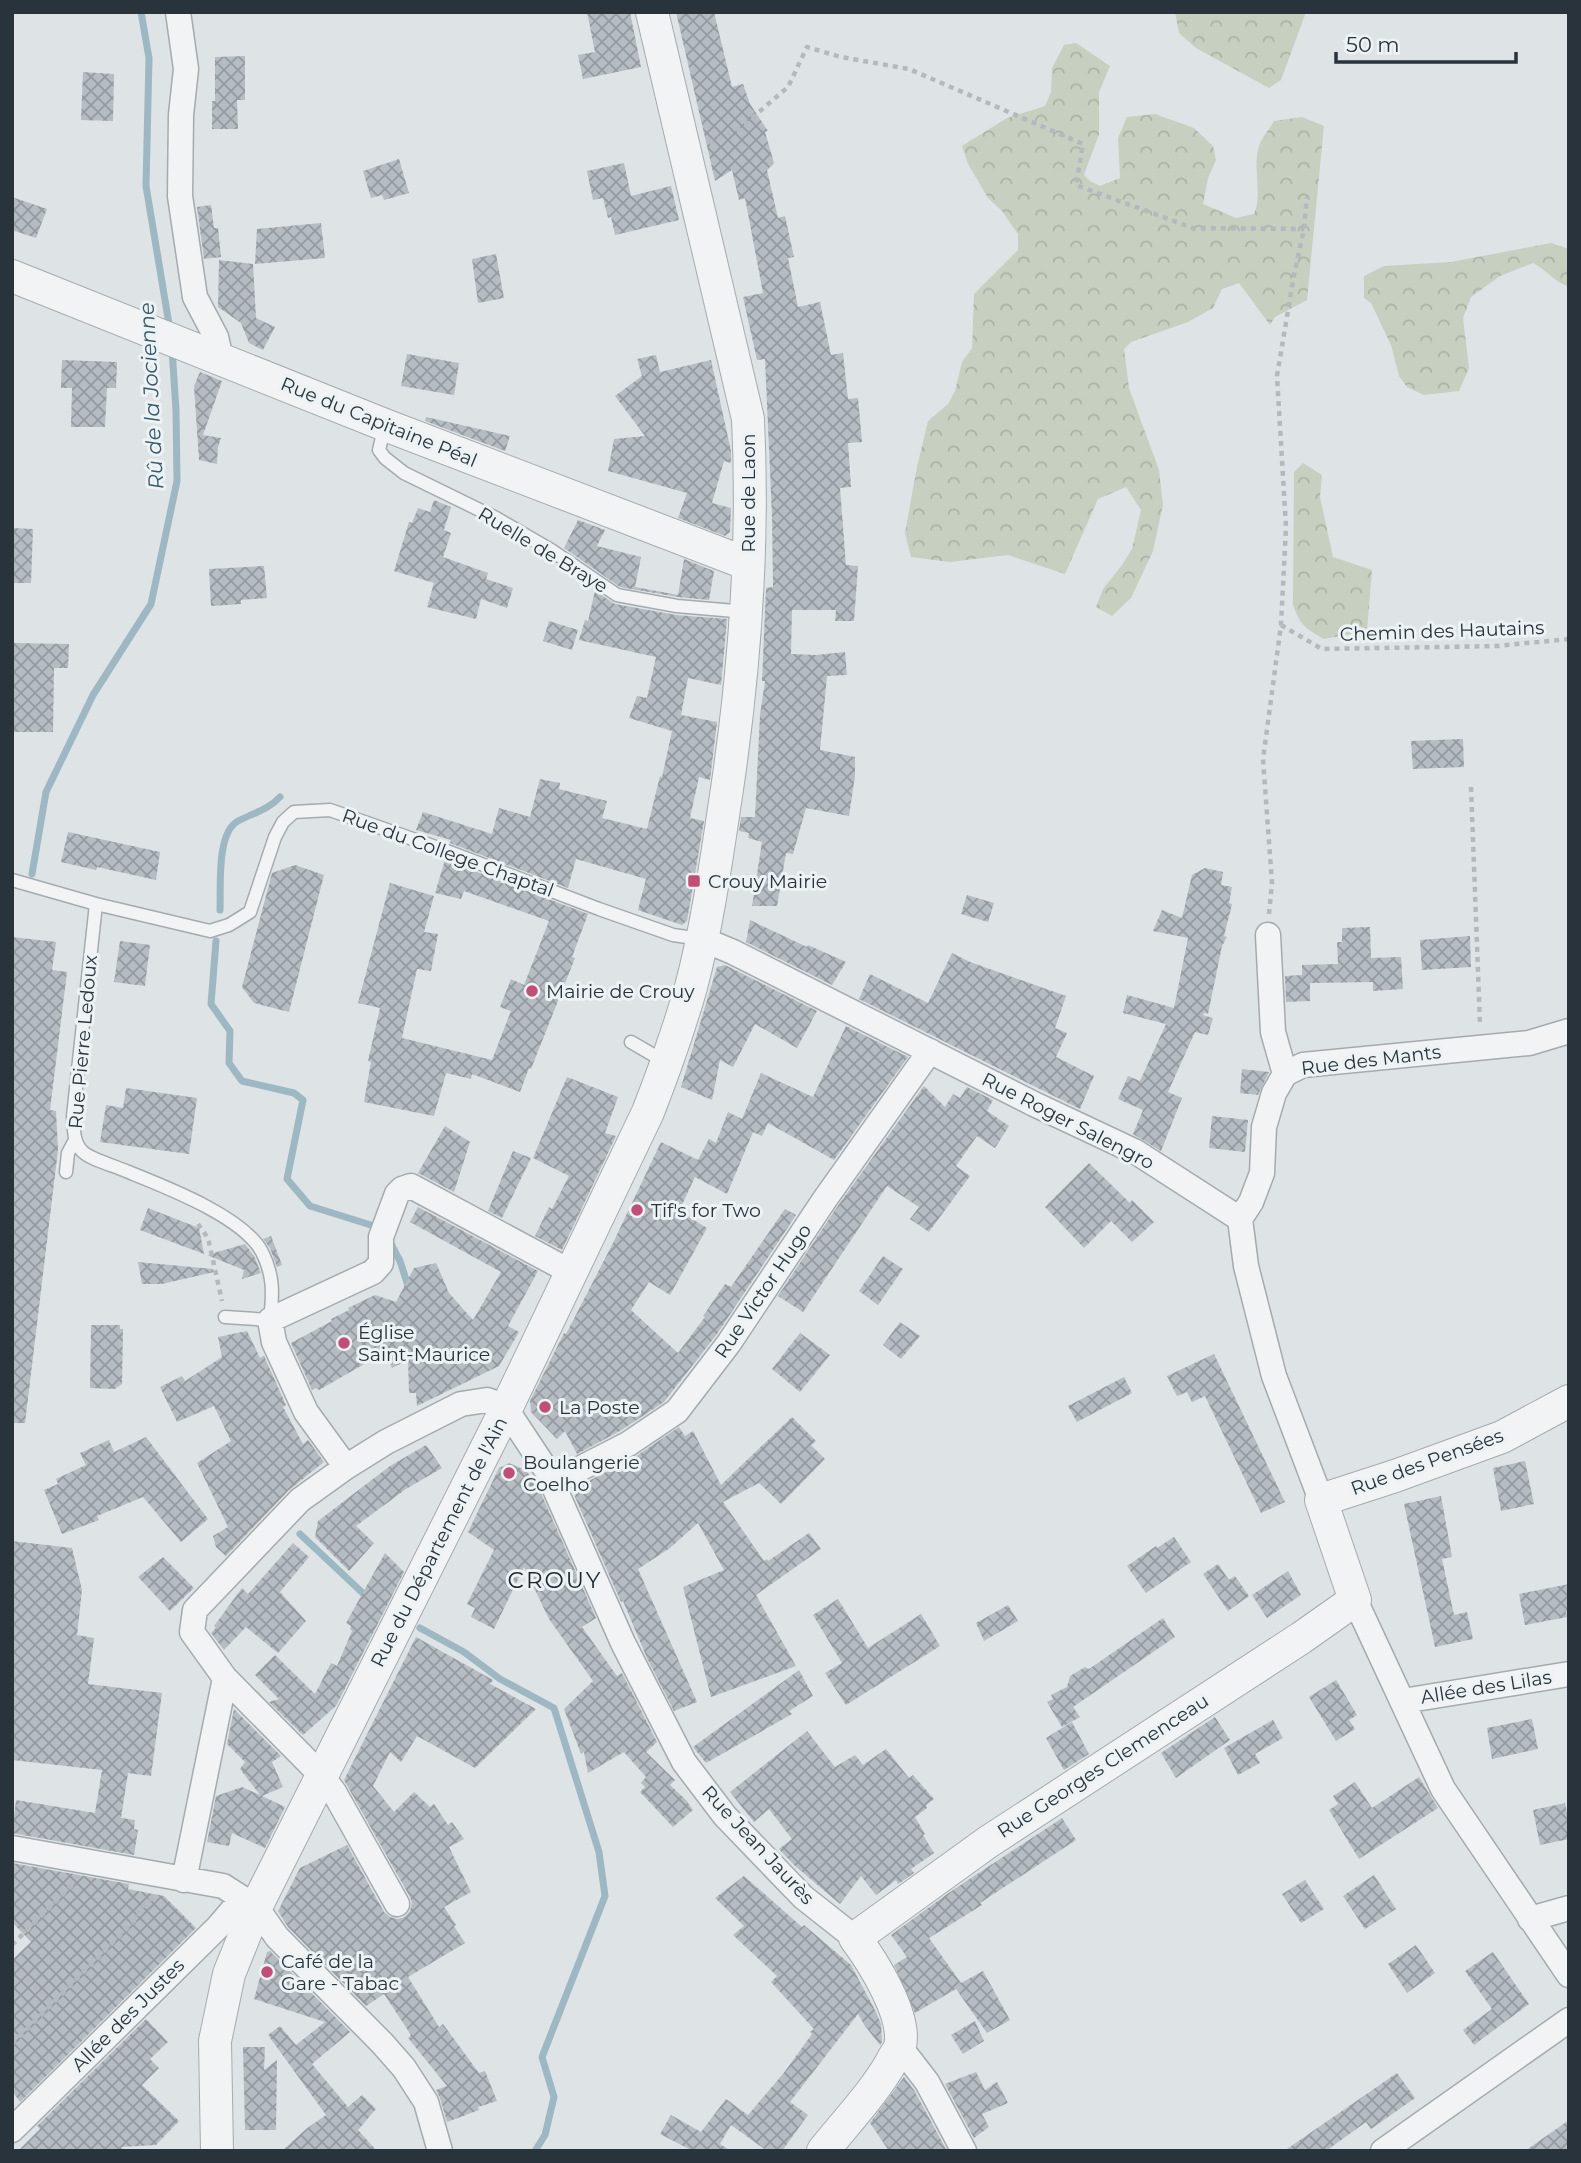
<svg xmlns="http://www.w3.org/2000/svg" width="1581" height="2163" viewBox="0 0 1581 2163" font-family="Montserrat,sans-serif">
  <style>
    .forest { fill: url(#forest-crowns) }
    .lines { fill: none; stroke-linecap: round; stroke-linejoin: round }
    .stream { stroke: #9db7c3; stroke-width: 7 }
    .building { fill: url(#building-cross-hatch) }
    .service-casing { stroke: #a4abaf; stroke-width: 15 }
    .minor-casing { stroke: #a4abaf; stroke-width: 27 }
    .tertiary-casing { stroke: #a4abaf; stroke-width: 34 }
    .path { stroke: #b5b9bd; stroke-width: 4.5; stroke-dasharray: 5 5; stroke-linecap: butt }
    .service { stroke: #f1f3f5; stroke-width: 12 }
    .minor { stroke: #f1f3f5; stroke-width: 24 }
    .tertiary { stroke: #f1f3f5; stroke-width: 32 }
    .poi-dot { fill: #bf4f76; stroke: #edf2f4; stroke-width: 2.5 }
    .labels { text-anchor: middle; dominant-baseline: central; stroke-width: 6; stroke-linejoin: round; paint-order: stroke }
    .street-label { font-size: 19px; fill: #29333b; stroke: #edf2f4 }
    .poi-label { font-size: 19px; fill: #29333b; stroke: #edf2f4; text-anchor: start }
    .water-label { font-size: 21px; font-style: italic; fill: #38596b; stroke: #edf2f4 }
    .quarter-label { font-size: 23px; letter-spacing: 2px; fill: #1b242c; stroke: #edf2f4 }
  </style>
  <defs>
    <pattern id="forest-crowns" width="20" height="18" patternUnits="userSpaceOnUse" patternTransform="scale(1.75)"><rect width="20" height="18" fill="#c7cfc0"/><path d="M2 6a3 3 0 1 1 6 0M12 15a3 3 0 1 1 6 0" fill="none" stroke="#abb2a6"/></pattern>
    <pattern id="building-cross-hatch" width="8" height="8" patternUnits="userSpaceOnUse" patternTransform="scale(1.75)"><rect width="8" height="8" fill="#b6bdc2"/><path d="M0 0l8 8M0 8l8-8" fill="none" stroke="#949a9f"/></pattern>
  </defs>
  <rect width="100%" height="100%" fill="#dee3e6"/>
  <path class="forest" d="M1175 12H1306L1281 80 1269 88 1196 48 1179 33Z
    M1076 43 1110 66 1099 92V134L1084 175 1090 181 1100 186 1120 178 1118 138 1127 117 1155 114 1194 128 1213 146 1216 160 1208 178 1203 204 1236 218 1254 214C1263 194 1252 168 1259 146 1262 137 1270 129 1274 121L1302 117 1324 126 1307 300 1275 317 1270 325 1239 283 1222 289 1213 308 1188 322 1131 342 1124 349 1129 388 1159 470 1163 505 1153 551 1131 598 1112 616 1096 607 1103 589 1122 565 1132 549 1141 510 1126 487 1098 499 1065 574 1008 555 950 562 911 557 905 533 917 467 928 421 948 404 955 391 962 362 972 348 974 294 1018 250V234L1002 211 988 198 968 164 962 146 1007 118 1045 106 1051 92 1052 68 1064 45Z
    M1551 243 1569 249V287C1555 282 1546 270 1533 263L1500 276 1471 297 1463 318 1469 368 1459 391 1424 395 1407 387 1399 376 1391 345 1371 303 1364 298V276L1384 266 1451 262Z
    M1303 463 1322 475 1320 497 1333 557 1372 570 1367 631 1324 639C1306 629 1300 625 1293 605L1294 472Z"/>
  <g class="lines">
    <path class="stream" d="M141 12 149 58 146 186 170 330
      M32 874 46 792 93 695 151 604 177 481 176 410 172 349
      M220 910C221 888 216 833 238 821 253 813 268 810 280 797
      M216 941 211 1004 230 1031 229 1063 242 1081 294 1093 303 1100 287 1179 310 1206 374 1226 379 1231
      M390 1242 400 1261 409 1289
      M300 1534 368 1598
      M420 1628 464 1652 500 1679 554 1708 599 1852 605 1896 542 2057 554 2097 545 2135 535 2151"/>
  </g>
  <path class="building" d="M587 12H630L641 67 583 79 578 55 595 52Z
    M676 12H714L732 87 743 84 750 104 768 131 765 132 774 163 767 170 778 218 785 216 794 257 788 258 798 307 820 302 831 355 843 353 848 399 858 398 862 442 848 443 851 487 840 488 846 565 858 566 854 621H835L836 610H792L791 654 816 655 845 652 847 675 827 676 820 750 855 757V776L849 816 806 808 793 854 786 853 777 906H752L762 842 748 838 749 833 739 831 741 817H755L760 715 765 681H762L766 588 773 587 772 516 765 359 757 360 743 297 763 293 745 198 739 200 732 170 715 181Z
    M245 56V100H237L238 129H212V101H215V57Z
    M83 72 114 74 113 121 81 120Z
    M399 159 409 193 384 200 382 195 371 198 363 171Z
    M624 163 631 196 671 186 679 220 615 235 611 217 608 218 603 198 593 200 587 171Z
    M12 197 47 209 36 238 12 230Z
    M211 205 214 228H218L221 257 204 259 197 207Z
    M321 223 325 258 255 264 257 229Z
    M496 254 504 298 478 303 472 259Z
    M219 260 253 264 256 318 275 327 263 350 249 343 241 323 218 307Z
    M407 354 459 363 454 395 401 386Z
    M656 355 660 372 711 360 731 451V463L724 461 712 503 731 508 730 532 725 536 678 518 687 493 608 471 614 439 645 436 615 396 642 376 637 359Z
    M62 360 117 362 116 388H107L105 427H71L72 388H61Z
    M200 372 222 381 203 435 221 438 218 447 217 464 199 460 194 386Z
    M426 417 510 436 505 451 425 421Z
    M434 500 451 507 444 530 451 533 443 557 488 573 486 579 513 588 507 608 481 599 476 619 427 607 434 583 394 571 409 522 412 523 418 508 430 512Z
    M578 520 605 530 597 546 641 557 635 587 678 595 684 559 714 571 709 600 678 597 620 587 564 548Z
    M12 528 33 529 31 583H12Z
    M264 566 267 598 241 600V604L211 606 209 569Z
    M595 591 615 604 676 615 727 619 721 685 688 678 681 715 717 722 710 780 699 777 690 818 704 821 687 921 682 925 638 910 646 879 576 859 568 888 450 843 451 840 416 830 423 812 492 834 499 808 530 817 540 779 560 783 559 789 607 801 602 818 647 829 660 776 662 777 672 731 629 718 637 696 647 698 656 657 579 640 585 620 588 621Z
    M549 621 578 630 572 650 543 641Z
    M12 643 69 644 68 668H54L53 732H12Z
    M1463 739 1464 767 1413 769 1411 741Z
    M68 832 160 852 156 880 97 867 96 870 61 862Z
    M445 860 588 914 572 957 575 958 531 1069 529 1068 520 1092 472 1074 471 1079 446 1073 434 1116 364 1102 371 1062 368 1061 380 1008 358 1003 390 883 434 896 424 932 438 934 431 971 417 969 402 1038 492 1060 511 1011 500 1007 511 979 524 985 549 921 464 891 461 899 435 893Z
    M295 865 324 875 289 1012 254 1003 242 987 272 873Z
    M1205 868 1223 872 1221 885 1232 887 1229 903 1232 904 1224 936 1227 937 1222 946 1208 1014 1204 1013 1203 1015 1213 1018 1208 1035 1195 1032 1168 1092 1182 1098 1161 1151 1133 1134 1143 1110 1118 1099 1128 1076 1140 1081 1166 1024 1123 1013 1127 995 1174 1008 1188 938 1153 931 1162 910 1182 918 1192 875Z
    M967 895 994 903 988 922 961 914Z
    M750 920 807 947 808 945 846 962 832 985 746 942Z
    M1370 927 1371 958 1401 957 1403 989 1373 991V982L1310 983V1001L1286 1002 1285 976 1302 975V965L1338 964 1337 942H1342V928Z
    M1470 936 1471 967 1422 970 1420 940Z
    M12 937 56 942 52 970 67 972 50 1110 56 1111 58 1150 25 1423H12Z
    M120 941 150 945 145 986 114 982Z
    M952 953 970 962 1066 996 1055 1028 1067 1033 1056 1057 1094 1076 1080 1109 859 999 870 974 928 1003Z
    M725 965 817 1011 797 1048 755 1024 733 1067 720 1060 712 1100 681 1087 717 967Z
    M846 1026 908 1057 834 1160 768 1123 762 1136 753 1132 727 1194 695 1177 679 1211 707 1228 670 1295 649 1282 631 1310 678 1353 705 1317 703 1316 725 1284 731 1287 785 1209 796 1215 717 1334 664 1402 620 1431 577 1454 565 1431 557 1439 531 1412 530 1401 564 1333 566 1334 612 1245 661 1142 698 1160 709 1139 716 1143 728 1112 742 1119 761 1073 813 1097Z
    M1242 1069 1269 1072 1258 1095 1240 1093Z
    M567 1077 618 1097 605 1133 616 1136 562 1250 535 1236 549 1207 552 1209 569 1176 533 1158Z
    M924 1086 945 1107 953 1094 960 1098 967 1087 993 1100 987 1111 1009 1126 995 1148 977 1136 956 1166 970 1176 929 1232 910 1219 919 1207 887 1186 803 1312 778 1296 837 1207Z
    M126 1088 197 1098 189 1154 100 1142 106 1105 123 1108Z
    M1212 1116 1248 1120 1245 1152 1209 1148Z
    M445 1126 470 1142 454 1192 418 1173Z
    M513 1151 531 1158 502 1218 488 1211Z
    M1089 1163 1130 1203 1132 1200 1154 1222 1132 1242 1111 1221 1084 1248 1045 1207Z
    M418 1207 538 1271 508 1326 519 1332 499 1366 417 1406 416 1393H409L408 1360 392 1368 383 1349 373 1359 319 1390 316 1388 312 1390 291 1343 332 1321 331 1319 349 1310 348 1308 375 1295 396 1302 414 1268 436 1263 449 1293 473 1320 501 1272 410 1222Z
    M148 1208 199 1228 204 1254 140 1230Z
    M271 1236 282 1265 277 1267 270 1248 263 1239Z
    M245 1244 254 1256 261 1273 242 1279 244 1270 207 1255Z
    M883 1256 903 1269 878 1305 859 1291Z
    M138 1262 213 1269 214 1272 162 1284H142Z
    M900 1322 920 1336 901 1359 883 1345Z
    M91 1325H120V1329H123L122 1384 115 1389 90 1388Z
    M247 1331 260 1358 264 1356 286 1405 283 1407 303 1444 308 1440 324 1462 289 1490 226 1556 216 1547 213 1536 228 1527 197 1463 231 1441 214 1406 177 1422 160 1387 182 1376 185 1381 222 1357 218 1337Z
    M800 1333 830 1355 800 1392 772 1369Z
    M1214 1354 1285 1502 1261 1513 1205 1396 1192 1402 1187 1392 1177 1396 1167 1376Z
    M1124 1377 1132 1393 1077 1422 1068 1406Z
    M792 1417 816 1441 811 1445 825 1459 781 1504 759 1483 723 1502 764 1561 767 1559 768 1561 809 1533 821 1549 756 1595 796 1666 711 1697 683 1587 724 1570 698 1523 670 1548 638 1569 697 1702 674 1711 647 1658 623 1601 621 1602 575 1497 577 1487 635 1457 679 1427 685 1436 693 1431 721 1485Z
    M146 1437 208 1519 181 1542 143 1497 97 1516 99 1520 62 1534 44 1490 58 1484 56 1479 86 1465 80 1453 109 1440 114 1452Z
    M426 1445 442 1468 406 1489 356 1526 374 1543 349 1571 315 1537 318 1521 390 1466Z
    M1525 1461 1534 1504 1501 1511 1493 1468Z
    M509 1463 525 1470 536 1482 596 1618 582 1627 617 1676 622 1673 657 1742 646 1752 675 1780 670 1785 686 1800 693 1810 673 1827 640 1792 645 1787 641 1783 646 1777 624 1752 588 1773 584 1752 581 1754 564 1709 593 1681 549 1619 524 1567 494 1629 471 1617 475 1608 467 1604 494 1550 468 1532 499 1468Z
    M1441 1496 1452 1557 1442 1559 1454 1615 1467 1612 1473 1639 1435 1647 1404 1504Z
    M1174 1537 1191 1562 1146 1593 1127 1566 1156 1546 1157 1548Z
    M12 1541 72 1548 82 1590 77 1635 94 1638 88 1684 162 1693 151 1776 128 1773 121 1818 135 1820 134 1829 138 1830 134 1855 12 1833 16 1800 95 1813 102 1770 12 1760Z
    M293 1543 309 1557 280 1592 306 1621 278 1653 246 1627 224 1650 211 1633 216 1628 214 1626 242 1588 248 1594Z
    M385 1553 404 1572 336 1706 303 1735 269 1702 279 1699 255 1675 275 1655 315 1694 331 1663 337 1666 352 1631 350 1629 351 1626 346 1623Z
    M163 1557 194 1588 170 1611 138 1577Z
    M1218 1564 1229 1580 1235 1576 1249 1596 1228 1611 1203 1574Z
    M1288 1571 1301 1595 1267 1618 1252 1595Z
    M1569 1584V1611H1566L1567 1617 1525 1625 1519 1594Z
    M838 1599 868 1648 921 1614 940 1646 846 1705 825 1673 842 1663 813 1615Z
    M1008 1605 1018 1621 984 1641 976 1623Z
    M1163 1618 1175 1637 1073 1707 1080 1717 1062 1727 1047 1702 1053 1699 1051 1695 1067 1687 1070 1676 1085 1667 1089 1669Z
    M416 1637 493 1680 490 1684 536 1709 475 1768 417 1736 401 1762 390 1752 373 1786 394 1812 414 1792 430 1807 434 1804 448 1825 452 1822 464 1839 449 1847 471 1892 444 1907 456 1925 454 1926 465 1943 408 1977 439 2027 443 2024 479 2073 485 2071 497 2101 478 2107 479 2110 447 2122 440 2098 436 2090 447 2086 408 2038 411 2035 384 1994 366 2006 288 1927 278 1911 300 1868 347 1845 384 1912 390 1917 398 1919 405 1917 410 1911 412 1903 410 1897 344 1780Z
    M799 1670 813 1696 789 1711 792 1714 706 1763 693 1747Z
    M1336 1680 1357 1715 1349 1720 1355 1729 1336 1741 1309 1697Z
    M234 1709 281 1756 272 1762 283 1787 262 1796 285 1807 265 1848 232 1833 229 1846 207 1842 216 1796 242 1787 260 1795 240 1769 245 1762 227 1744Z
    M1215 1717 1230 1740 1176 1778 1161 1753Z
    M1532 1719 1538 1749 1492 1759 1487 1728Z
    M1273 1720 1283 1738 1255 1754 1260 1763 1238 1775 1224 1748Z
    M1072 1722 1089 1754 1064 1770 1046 1738Z
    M807 1731 835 1767 855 1755 863 1765 886 1749 909 1778 913 1775 934 1799 926 1805 927 1808 915 1817 925 1834 923 1835 934 1853 911 1869 914 1873 898 1884 896 1880 876 1895 861 1876 840 1904 794 1865 779 1849 792 1839 769 1809 754 1822 730 1792Z
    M1419 1777 1438 1808 1359 1859 1329 1810 1338 1804 1333 1796 1355 1782 1372 1808Z
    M1565 1803 1569 1821V1839L1540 1845 1533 1810Z
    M1062 1818 1076 1840 980 1903 982 1905 929 1938 961 1983 983 1971 1010 2020 987 2033 956 1989 915 2013 894 1965 907 1957 891 1935 950 1892Z
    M12 1863 129 1884 128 1889 164 1896 196 1928 20 2102 12 2091V1960L31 1942 12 1922Z
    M1374 1875 1396 1909 1365 1929 1343 1896Z
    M744 1876 802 1927 804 1925 851 1965 876 2012 881 2024 882 2042 880 2045 865 2026 858 2014 790 2102 808 2115 782 2151H767L731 2125 720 2144 731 2151H688L689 2149 660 2134 671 2115 701 2132 726 2099 748 2115 783 2074 812 2034 810 2032 814 2029 771 1982 777 1976 733 1935 744 1926 715 1898Z
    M1305 1880 1324 1909 1301 1923 1282 1894Z
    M1416 1945 1435 1973 1407 1993 1388 1964Z
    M270 1951 350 2032 312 2064 348 2107 362 2095 376 2109 358 2130 377 2151H282L306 2129 326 2115 268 2035 280 2026 296 2045 325 2022 254 1999 267 1952Z
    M1493 1952 1529 2004 1474 2045 1463 2030 1492 2009 1465 1971Z
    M146 2019 168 2042 150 2059 159 2068 142 2085 179 2121 156 2145 121 2147 125 2151H18L40 2129 37 2126Z
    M975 2021 984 2041 963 2054 951 2035Z
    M243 2047H265L264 2070 277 2060 276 2130H245Z
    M976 2072 985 2090 997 2082 1008 2103 982 2114 989 2127 974 2138 945 2084Z
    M1397 2073 1415 2098 1371 2129 1366 2122 1326 2151H1284Z
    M904 2077 914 2090 947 2151H889L870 2123Z
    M1569 2120V2151H1525Z"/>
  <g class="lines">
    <defs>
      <path id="service" d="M385 425 379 450 385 458 404 473 496 518 551 550 617 595 677 606 746 612
        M12 880 96 904 210 931 229 925 250 912 275 837 283 822 294 812 330 810 447 851 599 909 673 935 701 939
        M96 904 73 1116C74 1128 73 1142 82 1151 89 1159 115 1166 126 1171 163 1186 243 1216 262 1252 274 1275 273 1295 270 1320L225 1317
        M631 1042 667 1063
        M66 1172 68 1153 75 1140"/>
      <path id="minor" d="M178 12 186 69 181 115 180 196 195 297 216 337 221 359
        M1268 935 1273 1032 1285 1074
        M702 939 733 952 1034 1104 1136 1152 1240 1219 1246 1266 1274 1376 1321 1500
        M1240 1219 1251 1202 1262 1173 1264 1127 1274 1093 1285 1074 1303 1065 1529 1043 1569 1031
        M346 1467 306 1412 274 1342 270 1320 373 1272 381 1263V1237L397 1194 402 1189 411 1186 571 1272
        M552 1483 628 1444 677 1411 729 1343 825 1199 930 1051
        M1355 1600 1443 1789 1569 1975
        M225 1678 322 1776 334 1792 397 1904
        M1403 1701 1569 1674
        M12 1848 223 1886 256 1907 277 1937 382 2043 404 2068 426 2102 440 2151
        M184 1880 225 1678 192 1632 195 1610 300 1500 346 1467 386 1442 461 1404 487 1400 495 1403 506 1409 547 1471 623 1643 684 1762 725 1816 803 1897 855 1938
        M1530 1919 1569 1908
        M900 2047 927 2082 964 2151
        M12 2130 218 1927 242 1899
        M1383 2151 1569 2020"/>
      <path id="tertiary" d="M12 276 385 425 748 564
        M217 2151 215 2041 229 1974 256 1907 506 1409 648 1112C664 1071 679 1029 691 987 708 923 717 855 727 789 745 667 754 543 748 419L652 12
        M823 2151C846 2122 874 2093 892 2061 894 2056 899 2051 900 2046 907 2016 873 1962 855 1938L988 1842 1301 1638 1355 1600 1321 1500 1395 1476 1502 1437 1569 1401"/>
    </defs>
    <use href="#service" class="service-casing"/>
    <use href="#minor" class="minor-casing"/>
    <use href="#tertiary" class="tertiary-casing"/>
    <path class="path" d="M709 143 738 130 788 87 807 47 841 57 909 69 1083 144 1076 185 1193 228 1304 229
      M1281 625 1322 649 1497 646 1569 639
      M1471 787 1480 1024
      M1269 914 1272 883 1263 759 1281 625 1286 527 1277 376 1294 275 1304 229 1307 197
      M198 1224 208 1238 222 1301
      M12 1945 73 1884
      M12 1964 52 2004
      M12 2044 138 1917 141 1908 154 1896"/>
    <use href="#service" class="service"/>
    <use href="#minor" class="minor"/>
    <use href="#tertiary" class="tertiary"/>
  </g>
  <g class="poi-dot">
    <rect x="687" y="874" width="14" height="14" rx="3.5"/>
    <circle cx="532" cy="991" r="7"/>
    <circle cx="637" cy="1210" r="7"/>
    <circle cx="344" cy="1343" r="7"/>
    <circle cx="545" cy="1407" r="7"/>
    <circle cx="509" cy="1473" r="7"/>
    <circle cx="267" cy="1972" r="7"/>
  </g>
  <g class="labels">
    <g class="street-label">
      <text transform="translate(379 422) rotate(22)">Rue du Capitaine Péal</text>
      <text transform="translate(748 493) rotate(-90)">Rue de Laon</text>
      <text transform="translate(543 550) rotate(31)">Ruelle de Braye</text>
      <text transform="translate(1442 631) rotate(-2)">Chemin des Hautains</text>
      <text transform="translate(448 853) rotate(20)">Rue du College Chaptal</text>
      <text transform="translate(83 1042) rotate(-85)">Rue Pierre Ledoux</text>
      <text transform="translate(1371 1060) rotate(-7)">Rue des Mants</text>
      <text transform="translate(1068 1121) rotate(27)">Rue Roger Salengro</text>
      <text transform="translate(763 1291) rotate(-56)">Rue Victor Hugo</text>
      <text transform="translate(1427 1462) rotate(-20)">Rue des Pensées</text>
      <text transform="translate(439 1542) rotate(-63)">Rue du Département de l'Ain</text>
      <text transform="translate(1486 1687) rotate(-9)">Allée des Lilas</text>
      <text transform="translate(1103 1766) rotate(-33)">Rue Georges Clemenceau</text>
      <text transform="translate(758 1845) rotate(47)">Rue Jean Jaurès</text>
      <text transform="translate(128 2015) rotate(-45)">Allée des Justes</text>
    </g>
    <g class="poi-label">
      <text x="708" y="881">Crouy Mairie</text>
      <text x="546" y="991">Mairie de Crouy</text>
      <text x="651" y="1210">Tif's for Two</text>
      <text x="358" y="1332">Église<tspan x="358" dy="22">Saint-Maurice</tspan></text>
      <text x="559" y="1407">La Poste</text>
      <text x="523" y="1462">Boulangerie<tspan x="523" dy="22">Coelho</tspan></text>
      <text x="281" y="1961">Café de la<tspan x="281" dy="22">Gare - Tabac</tspan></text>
    </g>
    <g class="water-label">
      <text transform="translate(151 396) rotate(-93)">Rû de la Jocienne</text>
    </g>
    <g class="quarter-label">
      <text x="555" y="1580">CROUY</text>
    </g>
  </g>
  <rect width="1581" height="2163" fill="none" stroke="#29333b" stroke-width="28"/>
  <path d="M1336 52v10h180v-10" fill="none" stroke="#29333b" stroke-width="3.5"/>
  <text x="1346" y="52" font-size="21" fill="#29333b" stroke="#edf2f4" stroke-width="5" paint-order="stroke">50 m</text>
</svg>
